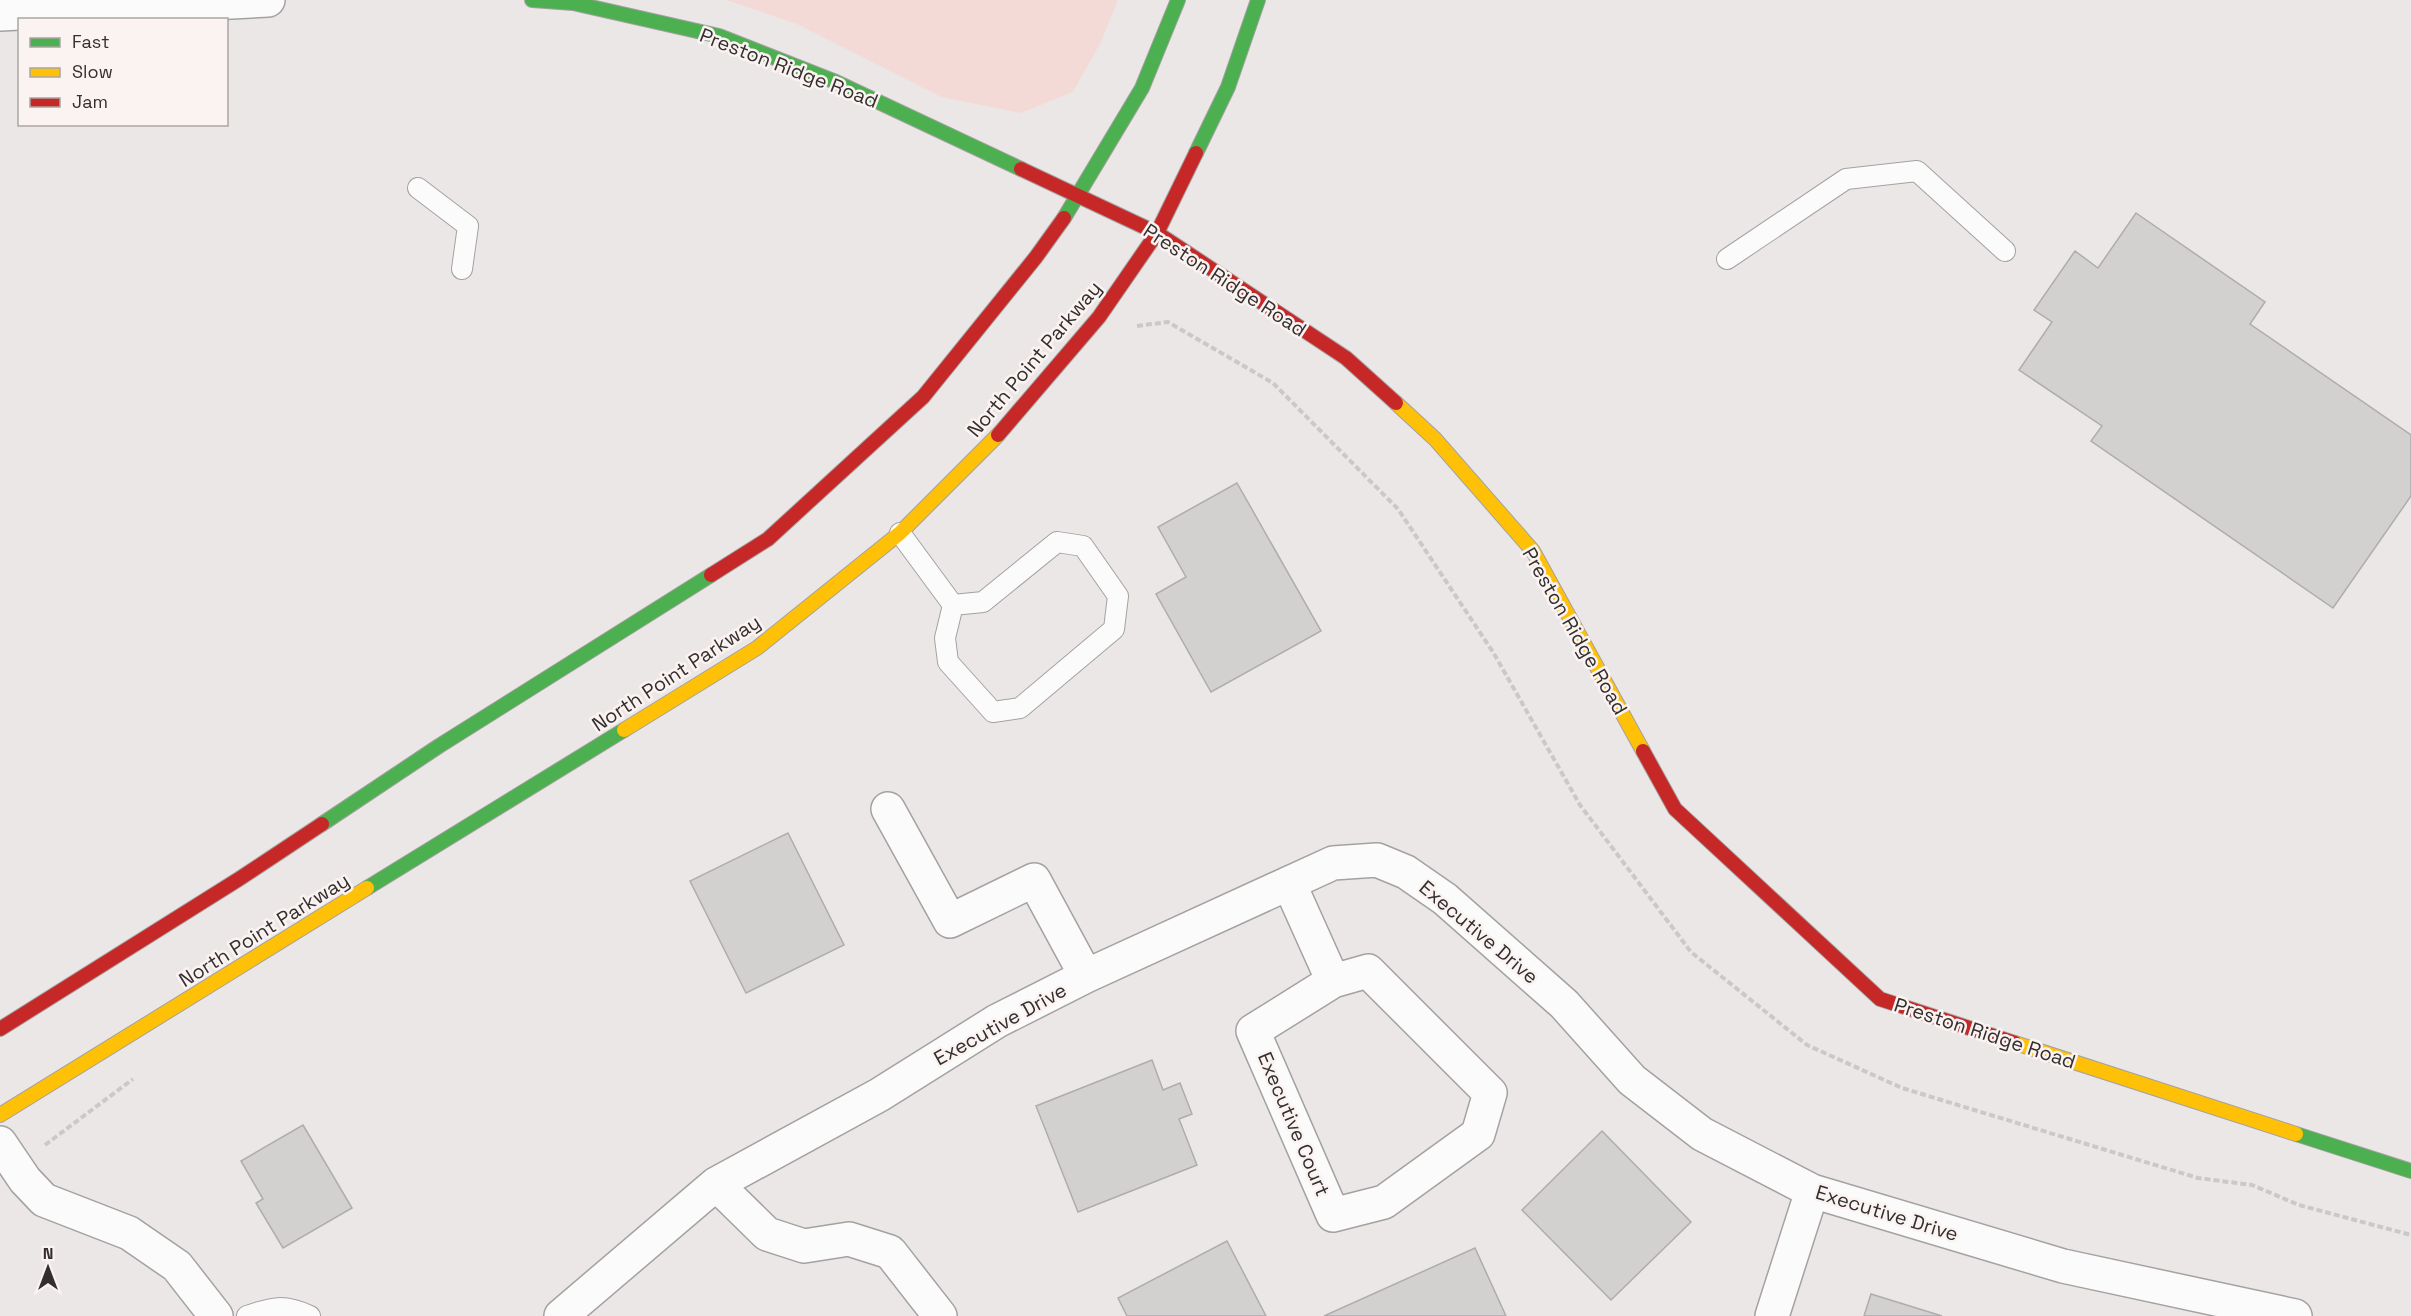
<svg xmlns="http://www.w3.org/2000/svg" width="2411" height="1316" viewBox="0 0 2411 1316" font-family="'Space Grotesk',sans-serif">
  <style>
    .green { fill: #f4dad6 }
    .building { fill: #d3d0d0; stroke: #afacac; stroke-width: 1.5 }
    .lines { fill: none; stroke-linecap: round; stroke-linejoin: round }
    .lane-casing { stroke: #a4a1a1; stroke-width: 22 }
    .street-casing { stroke: #a4a1a1; stroke-width: 36 }
    .fast-casing { stroke: #a4a1a1; stroke-width: 16 }
    .slow-casing { stroke: #a4a1a1; stroke-width: 16 }
    .jam-casing { stroke: #a4a1a1; stroke-width: 16 }
    .path { stroke: #cac8c8; stroke-width: 4; stroke-dasharray: 6 3; stroke-linecap: butt }
    .lane { stroke: #fcfbfb; stroke-width: 20 }
    .street { stroke: #fcfbfb; stroke-width: 33 }
    .fast { stroke: #4caf50; stroke-width: 14 }
    .slow { stroke: #ffc107; stroke-width: 14 }
    .jam { stroke: #c62828; stroke-width: 14 }
    .labels { text-anchor: middle; dominant-baseline: central; stroke-width: 5; stroke-linejoin: round; paint-order: stroke }
    .street-label { font-size: 20px; fill: #322f2e; stroke: #fbf3f2 }
  </style>
  <rect width="100%" height="100%" fill="#ece7e7"/>
  <path class="green" d="M726 0H1118L1101 42 1073 92 1021 113 941 97 797 24Z"/>
  <path class="building" d="M2136 213 2265 302 2250 324 2411 435V496L2333 608 2091 441 2102 426 2019 370 2052 322 2034 310 2075 251 2098 268Z
    M1237 483 1321 631 1211 692 1156 594 1186 577 1158 527Z
    M788 833 844 945 746 993 690 881Z
    M1152 1060 1163 1090 1180 1083 1192 1114 1179 1119 1197 1165 1078 1212 1036 1106Z
    M303 1125 352 1208 283 1248 256 1203 263 1199 241 1161Z
    M1602 1131 1691 1222 1611 1300 1522 1210Z
    M1227 1241 1266 1316H1127L1118 1298Z
    M1475 1248 1506 1316H1324Z
    M1871 1294 1942 1316H1864Z"/>
  <g class="lines">
    <defs>
      <path id="lane" d="M418 188 468 226 462 269
        M1727 259 1846 179 1917 171 2005 251
        M900 533 953 605
        M1057 542 1083 546 1118 596 1114 629 1020 708 993 712 948 662 945 638 953 605 983 602Z
        M247 1316C272 1307 284 1304 310 1316"/>
      <path id="street" d="M0 14 268 0
        M888 809 950 921 1034 880 1086 976
        M1289 883 1333 981
        M1368 971 1490 1093 1478 1134 1384 1202 1333 1215 1253 1031 1333 981Z
        M0 1143 25 1180 44 1200 129 1233 177 1266 216 1316
        M716 1184 767 1234 804 1246 849 1239 890 1252 940 1316
        M561 1316 716 1184 879 1095 997 1021 1086 976 1333 863 1377 860 1406 872 1445 899 1564 1004 1632 1080 1702 1134 1812 1191 2063 1266 2295 1316
        M1772 1316 1812 1191"/>
      <path id="fast" d="M532 0 573 3 719 36 836 82 1021 169
        M1196 153 1228 87 1258 0
        M1064 218 1142 88 1178 0
        M322 824 439 746 711 575
        M367 888 624 730
        M2296 1134 2411 1171"/>
      <path id="slow" d="M1396 403 1435 439 1533 551 1643 751
        M624 730 757 648 900 533 998 435
        M2015 1043 2296 1134
        M0 1115 367 888"/>
      <path id="jam" d="M1021 169 1157 233 1346 358 1396 403
        M998 435 1099 317 1157 233 1196 153
        M711 575 768 539 923 397 1036 257 1064 218
        M1643 751 1675 809 1880 999 2015 1043
        M0 1029 239 879 322 824"/>
    </defs>
    <use href="#lane" class="lane-casing"/>
    <use href="#street" class="street-casing"/>
    <use href="#fast" class="fast-casing"/>
    <use href="#slow" class="slow-casing"/>
    <use href="#jam" class="jam-casing"/>
    <path class="path" d="M1137 326 1168 322 1273 383 1398 509 1493 652 1580 805 1691 952 1807 1045 1902 1088 2198 1178 2252 1185 2299 1205 2411 1235
      M45 1145 133 1079"/>
    <use href="#lane" class="lane"/>
    <use href="#street" class="street"/>
    <use href="#fast" class="fast"/>
    <use href="#slow" class="slow"/>
    <use href="#jam" class="jam"/>
  </g>
  <g class="labels">
    <g class="street-label">
      <text transform="translate(789 68) rotate(21)">Preston Ridge Road</text>
      <text transform="translate(1225 280) rotate(33)">Preston Ridge Road</text>
      <text transform="translate(1034 359) rotate(-50)">North Point Parkway</text>
      <text transform="translate(1575 631) rotate(60)">Preston Ridge Road</text>
      <text transform="translate(676 673) rotate(-33)">North Point Parkway</text>
      <text transform="translate(264 930) rotate(-32)">North Point Parkway</text>
      <text transform="translate(1479 932) rotate(40)">Executive Drive</text>
      <text transform="translate(1000 1024) rotate(-29)">Executive Drive</text>
      <text transform="translate(1985 1033) rotate(18)">Preston Ridge Road</text>
      <text transform="translate(1294 1124) rotate(67)">Executive Court</text>
      <text transform="translate(1887 1213) rotate(17)">Executive Drive</text>
    </g>
  </g>
  <rect x="18" y="18" width="210" height="108" fill="#fbf3f2" stroke="#aba5a4" stroke-width="1.5"/>
  <rect x="30" y="38" width="30" height="9" fill="#4caf50" stroke="#aba5a4" stroke-width="1.5"/>
  <text x="72" y="48" font-size="18" fill="#322f2e">Fast</text>
  <rect x="30" y="68" width="30" height="9" fill="#ffc107" stroke="#aba5a4" stroke-width="1.5"/>
  <text x="72" y="78" font-size="18" fill="#322f2e">Slow</text>
  <rect x="30" y="98" width="30" height="9" fill="#c62828" stroke="#aba5a4" stroke-width="1.5"/>
  <text x="72" y="108" font-size="18" fill="#322f2e">Jam</text>
  <g transform="translate(48 1268)" stroke="#fbf3f2" stroke-width="4.5" paint-order="stroke">
  <path d="M0-4.5L10 22L0 15L-10 22Z" fill="#322f2e"/>
  <text y="-9" font-size="16" font-weight="bold" text-anchor="middle" fill="#322f2e">N</text>
  </g>
</svg>
